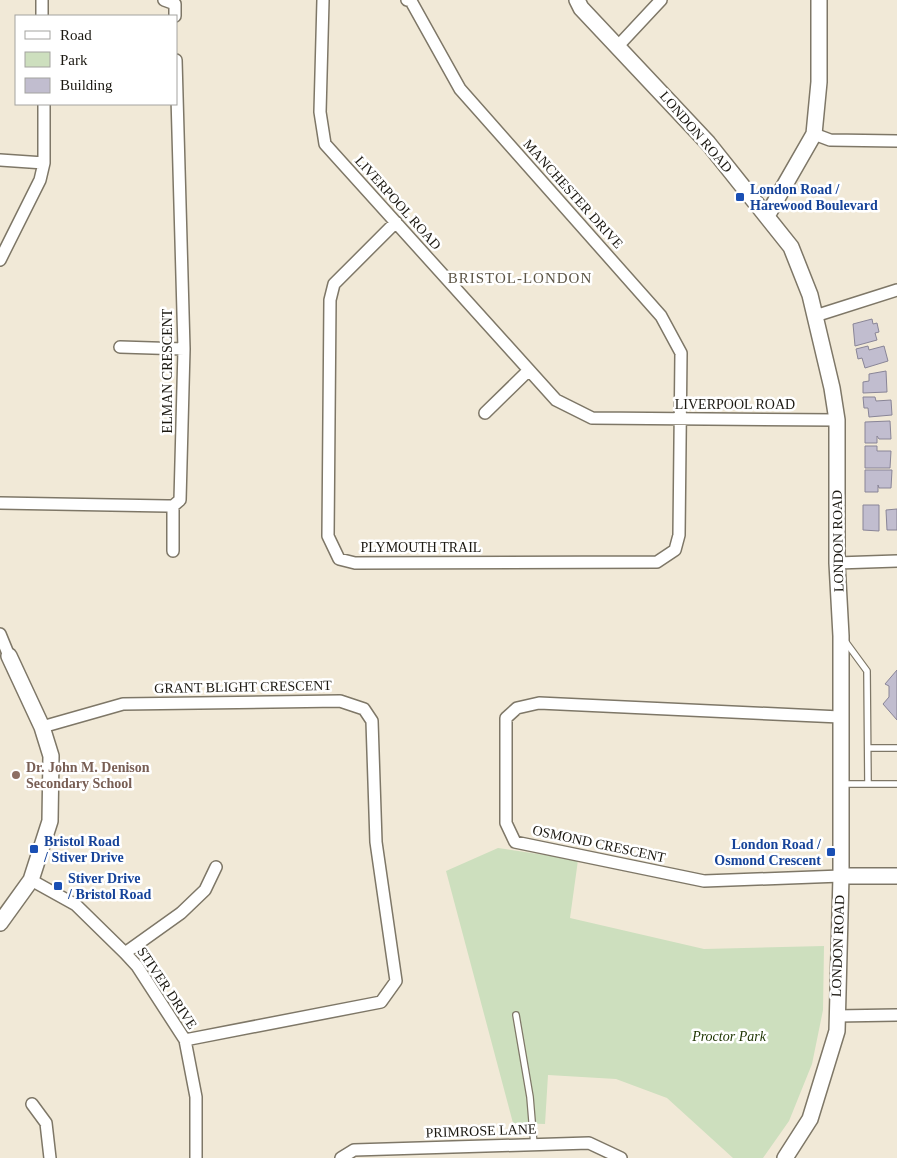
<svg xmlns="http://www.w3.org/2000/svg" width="897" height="1158" viewBox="0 0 897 1158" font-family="'Times New Roman',serif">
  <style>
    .green { fill: #cddfbe }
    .building { fill: #c1bdcf; stroke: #898597 }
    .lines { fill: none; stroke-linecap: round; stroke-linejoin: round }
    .lane-casing { stroke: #7e7767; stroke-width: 8 }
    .street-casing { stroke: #7e7767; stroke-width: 14 }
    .secondary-casing { stroke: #7e7767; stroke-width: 18 }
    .lane { stroke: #fff; stroke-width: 5.5 }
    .street { stroke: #fff; stroke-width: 11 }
    .secondary { stroke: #fff; stroke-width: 15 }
    .transit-dot { fill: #1a4fb4; stroke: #fff; stroke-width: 2 }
    .education-dot { fill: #8d6e63; stroke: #fff; stroke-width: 2 }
    .labels { text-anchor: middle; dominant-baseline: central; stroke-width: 5; stroke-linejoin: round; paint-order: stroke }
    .street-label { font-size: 14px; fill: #1b1811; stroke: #fff }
    .transit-label { font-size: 14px; font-weight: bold; fill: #164399; stroke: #fff; text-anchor: start }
    .education-label { font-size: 14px; font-weight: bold; fill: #785e54; stroke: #fff; text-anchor: start }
    .park-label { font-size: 14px; font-style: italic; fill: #1d3400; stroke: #fff }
    .neighbourhood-label { font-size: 15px; letter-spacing: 1px; fill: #5c5546; stroke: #fff }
  </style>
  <rect width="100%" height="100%" fill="#f1e9d7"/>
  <path class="green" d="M498 848 578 860 570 918 704 949 824 946 823 1010 812 1064 789 1121 763 1158H733L667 1098 616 1079 548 1075 545 1124 513 1123 446 871Z"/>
  <path class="building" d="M872 319 873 324 877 323 879 332 875 333 877 340 855 346 853 324Z
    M868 346 869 350 884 346 888 361 865 368 862 358 858 359 856 349Z
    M886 371 887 392 863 393V382L869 381V374Z
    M863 397H875L876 401 891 400 892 415 869 417 868 408H864Z
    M890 421 891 439H879L877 436V443H865V422Z
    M865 446H877V451H891L890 468H865Z
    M865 470H892L891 488H879L878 485V492H865Z
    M863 505H879V531L863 530Z
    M897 509V530H887L886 510Z
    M897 670V720L883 704 889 697V686L885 684Z"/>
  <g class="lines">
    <defs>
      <path id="lane" d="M845 641 867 671 868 784
        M868 748H897
        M842 784H897
        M516 1015 530 1097 534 1145"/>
      <path id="street" d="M42 0V16
        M164 0 175 4V16
        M323 0 320 112 325 144 556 400 592 418 837 420
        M618 46 661 0
        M814 134 830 140 897 141
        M0 160 44 163
        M396 222 334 284 330 300 328 536 339 559 355 563 657 562 675 550 679 535 681 353 661 316 460 89 411 1 407 0
        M0 260 40 180 44 163V104
        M815 316 897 290
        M120 347 184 349
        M485 413 529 370
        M0 503 167 506H173L180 500 184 349 176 60
        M173 551V506
        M837 563 897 561
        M0 634 9 656
        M840 717 539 703 517 708 506 718V823L515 842 704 881 841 876
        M42 727 123 704 340 701 364 709 372 721 376 842 396 981 381 1002 185 1040
        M31 880 76 905 125 953 137 966 185 1040 196 1097V1158
        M125 953 181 913 205 890 216 867
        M836 1016 897 1015
        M32 1104 46 1123 50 1158
        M341 1158 354 1150 589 1143 621 1158"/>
      <path id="secondary" d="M577 0 581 8 708 143 791 247 810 295 832 388 837 420V563L841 636V876L837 1031 810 1119 785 1158
        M767 216 814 134 819 82V0
        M841 876H897
        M0 923 31 880 50 821 51 756 42 727 9 656"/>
    </defs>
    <use href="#lane" class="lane-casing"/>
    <use href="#street" class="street-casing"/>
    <use href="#secondary" class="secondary-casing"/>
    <use href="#lane" class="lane"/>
    <use href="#street" class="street"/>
    <use href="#secondary" class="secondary"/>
  </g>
  <g class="transit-dot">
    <rect x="735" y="192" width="10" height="10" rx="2.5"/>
    <rect x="29" y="844" width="10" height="10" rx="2.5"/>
    <rect x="826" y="847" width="10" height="10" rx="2.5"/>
    <rect x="53" y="881" width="10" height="10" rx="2.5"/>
  </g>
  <circle class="education-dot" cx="16" cy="775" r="5"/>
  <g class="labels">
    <g class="street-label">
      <text transform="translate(696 132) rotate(49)">LONDON ROAD</text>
      <text transform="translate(573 194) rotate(48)">MANCHESTER DRIVE</text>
      <text transform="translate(398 203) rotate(48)">LIVERPOOL ROAD</text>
      <text transform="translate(167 371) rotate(-90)">ELMAN CRESCENT</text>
      <text x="735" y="404">LIVERPOOL ROAD</text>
      <text transform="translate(838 541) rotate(-91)">LONDON ROAD</text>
      <text x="421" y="547">PLYMOUTH TRAIL</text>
      <text transform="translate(243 687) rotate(-1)">GRANT BLIGHT CRESCENT</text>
      <text transform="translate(599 844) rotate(12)">OSMOND CRESCENT</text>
      <text transform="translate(838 946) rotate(-88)">LONDON ROAD</text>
      <text transform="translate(167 988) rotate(56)">STIVER DRIVE</text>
      <text transform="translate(481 1131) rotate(-2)">PRIMROSE LANE</text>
    </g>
    <g class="transit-label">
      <text x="750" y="189">London Road /<tspan x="750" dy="16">Harewood Boulevard</tspan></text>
      <text x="44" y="841">Bristol Road<tspan x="44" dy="16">/ Stiver Drive</tspan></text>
      <text x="821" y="844" text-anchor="end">London Road /<tspan x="821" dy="16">Osmond Crescent</tspan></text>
      <text x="68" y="878">Stiver Drive<tspan x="68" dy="16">/ Bristol Road</tspan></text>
    </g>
    <g class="education-label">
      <text x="26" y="767">Dr. John M. Denison<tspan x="26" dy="16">Secondary School</tspan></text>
    </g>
    <g class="park-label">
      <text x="729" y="1036">Proctor Park</text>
    </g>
    <g class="neighbourhood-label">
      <text x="520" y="278">BRISTOL-LONDON</text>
    </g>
  </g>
  <rect x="15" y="15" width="162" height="90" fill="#ffffff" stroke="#a4a3a0"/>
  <rect x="25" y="31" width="25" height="8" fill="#ffffff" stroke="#a4a3a0"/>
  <text x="60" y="40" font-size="15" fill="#1b1811">Road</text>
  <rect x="25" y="52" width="25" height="15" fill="#cddfbe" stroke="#a4a3a0"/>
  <text x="60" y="65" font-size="15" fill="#1b1811">Park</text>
  <rect x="25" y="78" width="25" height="15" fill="#c1bdcf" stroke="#a4a3a0"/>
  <text x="60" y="90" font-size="15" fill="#1b1811">Building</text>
</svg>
